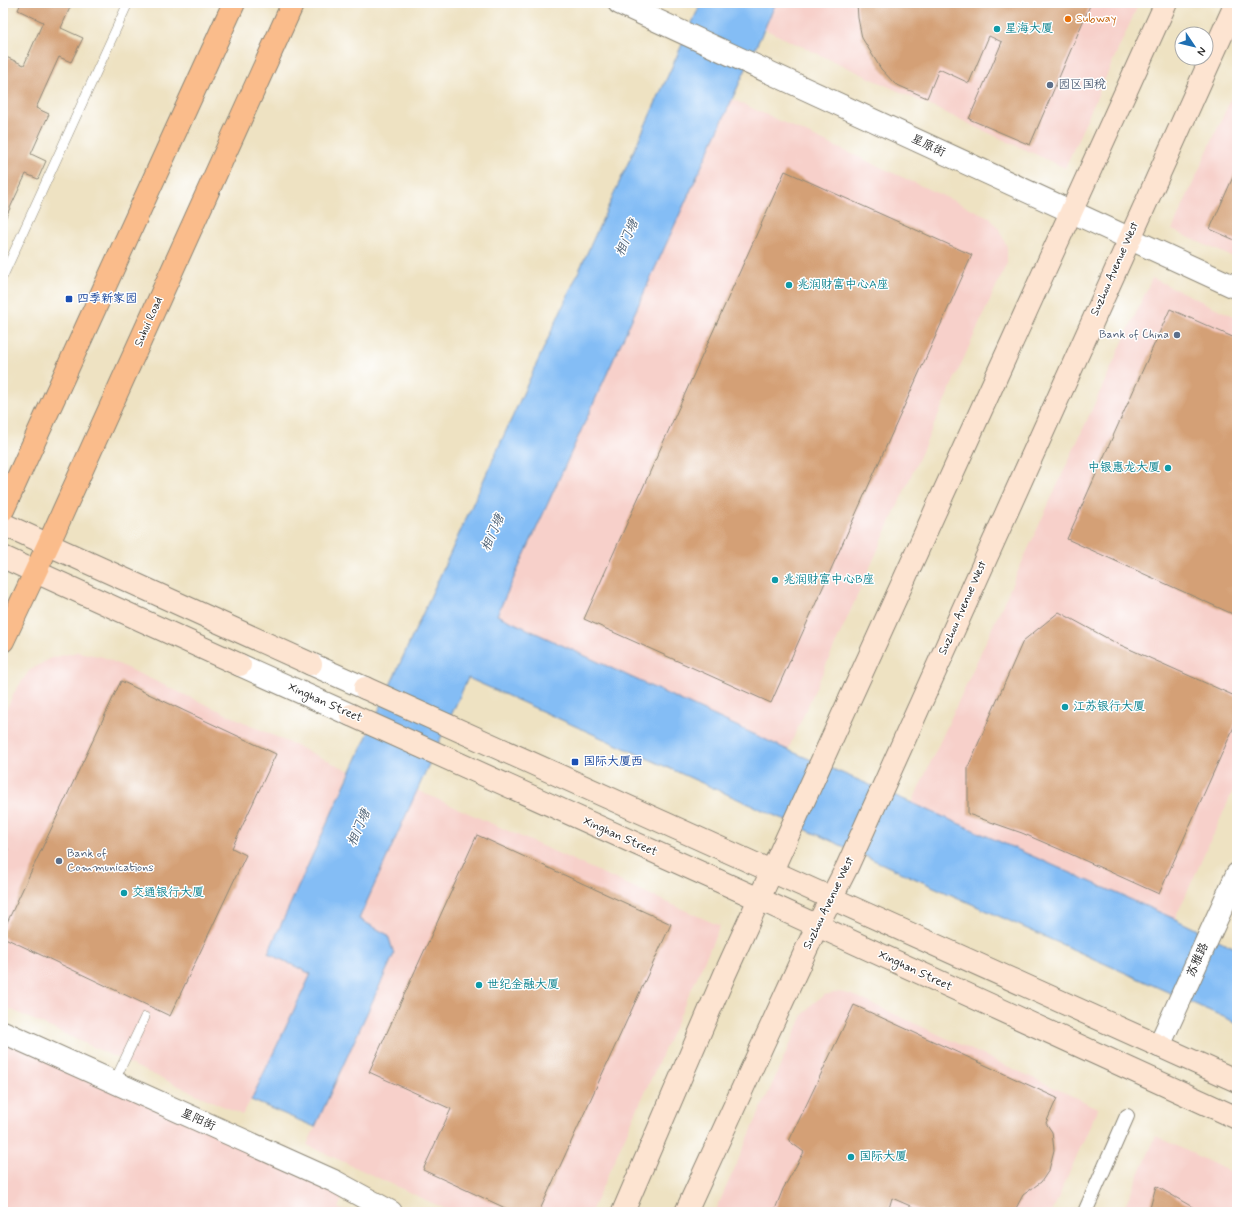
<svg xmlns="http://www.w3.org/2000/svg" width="1240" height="1215" viewBox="0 0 1240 1215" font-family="Mynerve,'LXGW WenKai TC',sans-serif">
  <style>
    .built { fill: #f7d0ca }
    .water { fill: #84bdf5; stroke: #587490 }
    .building { fill: #d4a076 }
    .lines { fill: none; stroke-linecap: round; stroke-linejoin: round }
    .service-casing { stroke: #8c8676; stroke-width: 10 }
    .pedestrian-casing { stroke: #8c8676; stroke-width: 16 }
    .tertiary-casing { stroke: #8c8676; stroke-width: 24 }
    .secondary-casing { stroke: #8c8676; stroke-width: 24 }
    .primary-casing { stroke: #8c8676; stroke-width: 24 }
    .service { stroke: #fff; stroke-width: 9 }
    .pedestrian { stroke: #fff; stroke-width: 14 }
    .tertiary { stroke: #fff; stroke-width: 22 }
    .secondary { stroke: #fde4d1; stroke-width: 22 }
    .primary { stroke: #fabc8b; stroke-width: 22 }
    .food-dot { fill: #e8710a; stroke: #fff; stroke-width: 1.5 }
    .culture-dot { fill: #0f9aa8; stroke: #fff; stroke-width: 1.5 }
    .service-dot { fill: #5c6f8a; stroke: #fff; stroke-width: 1.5 }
    .transit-dot { fill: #1a4fb4; stroke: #fff; stroke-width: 1.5 }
    .labels { text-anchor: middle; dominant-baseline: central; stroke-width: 3; stroke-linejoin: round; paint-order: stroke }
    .food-label { font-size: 12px; fill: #c56008; stroke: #fff; text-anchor: start }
    .culture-label { font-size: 12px; fill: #0d838f; stroke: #fff; text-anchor: start }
    .service-label { font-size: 12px; fill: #4e5e75; stroke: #fff; text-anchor: start }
    .street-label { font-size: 12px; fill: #2b2b2b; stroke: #fff }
    .transit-label { font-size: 12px; fill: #164399; stroke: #fff; text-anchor: start }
    .water-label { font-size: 13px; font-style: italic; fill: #4a5e72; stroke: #fff }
  </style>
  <rect width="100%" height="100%" fill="#fff"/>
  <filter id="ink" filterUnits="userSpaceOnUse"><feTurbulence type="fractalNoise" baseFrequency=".025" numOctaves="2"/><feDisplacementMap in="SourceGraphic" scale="8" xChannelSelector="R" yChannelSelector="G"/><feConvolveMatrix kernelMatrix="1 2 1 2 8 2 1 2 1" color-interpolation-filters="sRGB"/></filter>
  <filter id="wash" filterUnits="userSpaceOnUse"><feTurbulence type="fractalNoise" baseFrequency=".012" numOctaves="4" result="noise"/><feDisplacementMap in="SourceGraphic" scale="16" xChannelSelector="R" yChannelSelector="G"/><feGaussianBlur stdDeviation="0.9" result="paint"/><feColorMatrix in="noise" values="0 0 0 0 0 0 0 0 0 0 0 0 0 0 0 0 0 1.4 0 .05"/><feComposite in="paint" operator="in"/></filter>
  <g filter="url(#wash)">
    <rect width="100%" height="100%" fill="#eee2c2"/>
    <path class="built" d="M776 3H1139L1065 168 764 29Z
      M1237 85V259L1172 230Z
      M732 99 989 217 999 229 1007 247V263L994 291 788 750 497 615Z
      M1152 278 1237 318V782L1175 919 912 803Z
      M77 652 103 657 350 771 269 952 311 974 251 1100 242 1115 3 1006V716L14 693 29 671 51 658Z
      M417 790 720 926 591 1212H452L307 1145 394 954 388 935 359 920Z
      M839 992 853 995 1098 1108 1052 1212H715L803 1015 811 1005 824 995Z
      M3 1030 347 1186 338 1208 347 1212H3Z
      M1156 1136 1237 1175V1212H1122Z"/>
    <path class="water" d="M701 3H776L497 615 788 750 912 803 1175 919 1237 949V1023L468 678 359 919 388 935 394 954 315 1127 251 1100 311 974 268 953Z"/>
    <g id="blocks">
      <path class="building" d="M21 3H72L61 28 83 38 71 62 59 57 36 108 49 114 31 154 46 161 38 179 26 174 3 223V62L6 57 24 65 43 22 18 10Z
        M857 3H1091L1030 145 969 119 1002 42 989 36 969 83 939 69 927 98 895 84 881 69 862 38 858 18Z
        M1237 168V241L1210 229Z
        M785 171 972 255 771 703 584 619Z
        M1170 309 1237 339V616L1067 539Z
        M1059 612 1116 643 1237 697V720L1159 894 1066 852 1022 833 968 814V767L1023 641Z
        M121 681 276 754 232 848 246 855 170 1016 3 937V931Z
        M477 835 671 924 539 1212H514L423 1170 451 1109 369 1072Z
        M854 1005 1057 1098 1046 1123 1052 1132 1054 1150 1049 1170 1041 1182 1023 1195 1014 1212H926L922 1211 892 1198 888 1212H774L783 1189 804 1152 789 1141Z
        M1156 1186 1201 1212H1149Z"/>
    </g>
  </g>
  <g filter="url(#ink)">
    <use href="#blocks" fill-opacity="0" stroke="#8c8676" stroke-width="1"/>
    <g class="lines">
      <defs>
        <path id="service" d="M3 276 128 3
          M3 850 4 851
          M114 1082 145 1017"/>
        <path id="pedestrian" d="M1085 1212 1127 1116"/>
        <path id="tertiary" d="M619 3 1237 288
          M311 664 365 688
          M240 665 351 715
          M3 1032 334 1181 391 1212
          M1159 1046 1237 874"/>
        <path id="secondary" d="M3 524 311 664
          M3 557 240 665
          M365 688 1237 1081
          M351 715 759 899 1237 1118
          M623 1212 725 974 1166 3
          M686 1212 817 926 847 867 1236 3"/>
        <path id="primary" d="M3 510 234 3
          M3 641 48 545 293 3"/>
      </defs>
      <use href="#service" class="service-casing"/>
      <use href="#pedestrian" class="pedestrian-casing"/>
      <use href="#tertiary" class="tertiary-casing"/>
      <use href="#secondary" class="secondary-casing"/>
      <use href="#primary" class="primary-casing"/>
      <use href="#service" class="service"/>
      <use href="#pedestrian" class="pedestrian"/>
      <use href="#tertiary" class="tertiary"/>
      <use href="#secondary" class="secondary"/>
      <use href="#primary" class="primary"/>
    </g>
  </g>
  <circle class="food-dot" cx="1068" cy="19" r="4"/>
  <g class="culture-dot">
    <circle cx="997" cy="29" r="4"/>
    <circle cx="789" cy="285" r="4"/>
    <circle cx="1168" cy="468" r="4"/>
    <circle cx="775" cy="580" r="4"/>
    <circle cx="1065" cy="707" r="4"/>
    <circle cx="124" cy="893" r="4"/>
    <circle cx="479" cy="985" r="4"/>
    <circle cx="851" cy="1157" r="4"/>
  </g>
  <g class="service-dot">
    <circle cx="1050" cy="85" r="4"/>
    <circle cx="1177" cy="335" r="4"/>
    <circle cx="59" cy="861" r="4"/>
  </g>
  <g class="transit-dot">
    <rect x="65" y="295" width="8" height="8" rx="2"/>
    <rect x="571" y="758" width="8" height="8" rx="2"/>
  </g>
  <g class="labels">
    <g class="food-label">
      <text x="1076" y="19">Subway</text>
    </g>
    <g class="culture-label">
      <text x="1005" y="29">星海大厦</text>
      <text x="797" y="285">兆润财富中心A座</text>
      <text x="1160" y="468" text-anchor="end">中银惠龙大厦</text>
      <text x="783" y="580">兆润财富中心B座</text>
      <text x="1073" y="707">江苏银行大厦</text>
      <text x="132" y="893">交通银行大厦</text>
      <text x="487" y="985">世纪金融大厦</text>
      <text x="859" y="1157">国际大厦</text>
    </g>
    <g class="service-label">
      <text x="1058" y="85">园区国税</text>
      <text x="1169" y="335" text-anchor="end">Bank of China</text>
      <text x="67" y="854">Bank of<tspan x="67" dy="14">Communications</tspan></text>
    </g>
    <g class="street-label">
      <text transform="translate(928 146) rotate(25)">星原街</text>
      <text transform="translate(1115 269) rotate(-66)">Suzhou Avenue West</text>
      <text transform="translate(149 322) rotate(-66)">Suhui Road</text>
      <text transform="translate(963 608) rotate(-66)">Suzhou Avenue West</text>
      <text transform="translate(325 703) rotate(24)">Xinghan Street</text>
      <text transform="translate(620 837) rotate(24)">Xinghan Street</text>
      <text transform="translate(829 903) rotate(-64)">Suzhou Avenue West</text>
      <text transform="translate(1198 960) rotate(-66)">苏雅路</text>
      <text transform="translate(915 971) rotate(25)">Xinghan Street</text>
      <text transform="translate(198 1120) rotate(24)">星阳街</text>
    </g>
    <g class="transit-label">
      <text x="77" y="299">四季新家园</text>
      <text x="583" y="762">国际大厦西</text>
    </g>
    <g class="water-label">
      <text transform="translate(627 238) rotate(-66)">相门塘</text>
      <text transform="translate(493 533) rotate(-66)">相门塘</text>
      <text transform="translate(359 828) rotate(-66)">相门塘</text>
    </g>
  </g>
  <rect width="1240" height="1215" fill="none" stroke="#fff" stroke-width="16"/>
  <g transform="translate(1194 46) rotate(125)"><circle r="19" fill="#ffffff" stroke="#aaaaaa"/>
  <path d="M0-3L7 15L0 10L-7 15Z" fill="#1f6fb2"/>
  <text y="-6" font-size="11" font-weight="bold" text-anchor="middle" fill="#2b2b2b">N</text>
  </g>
</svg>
